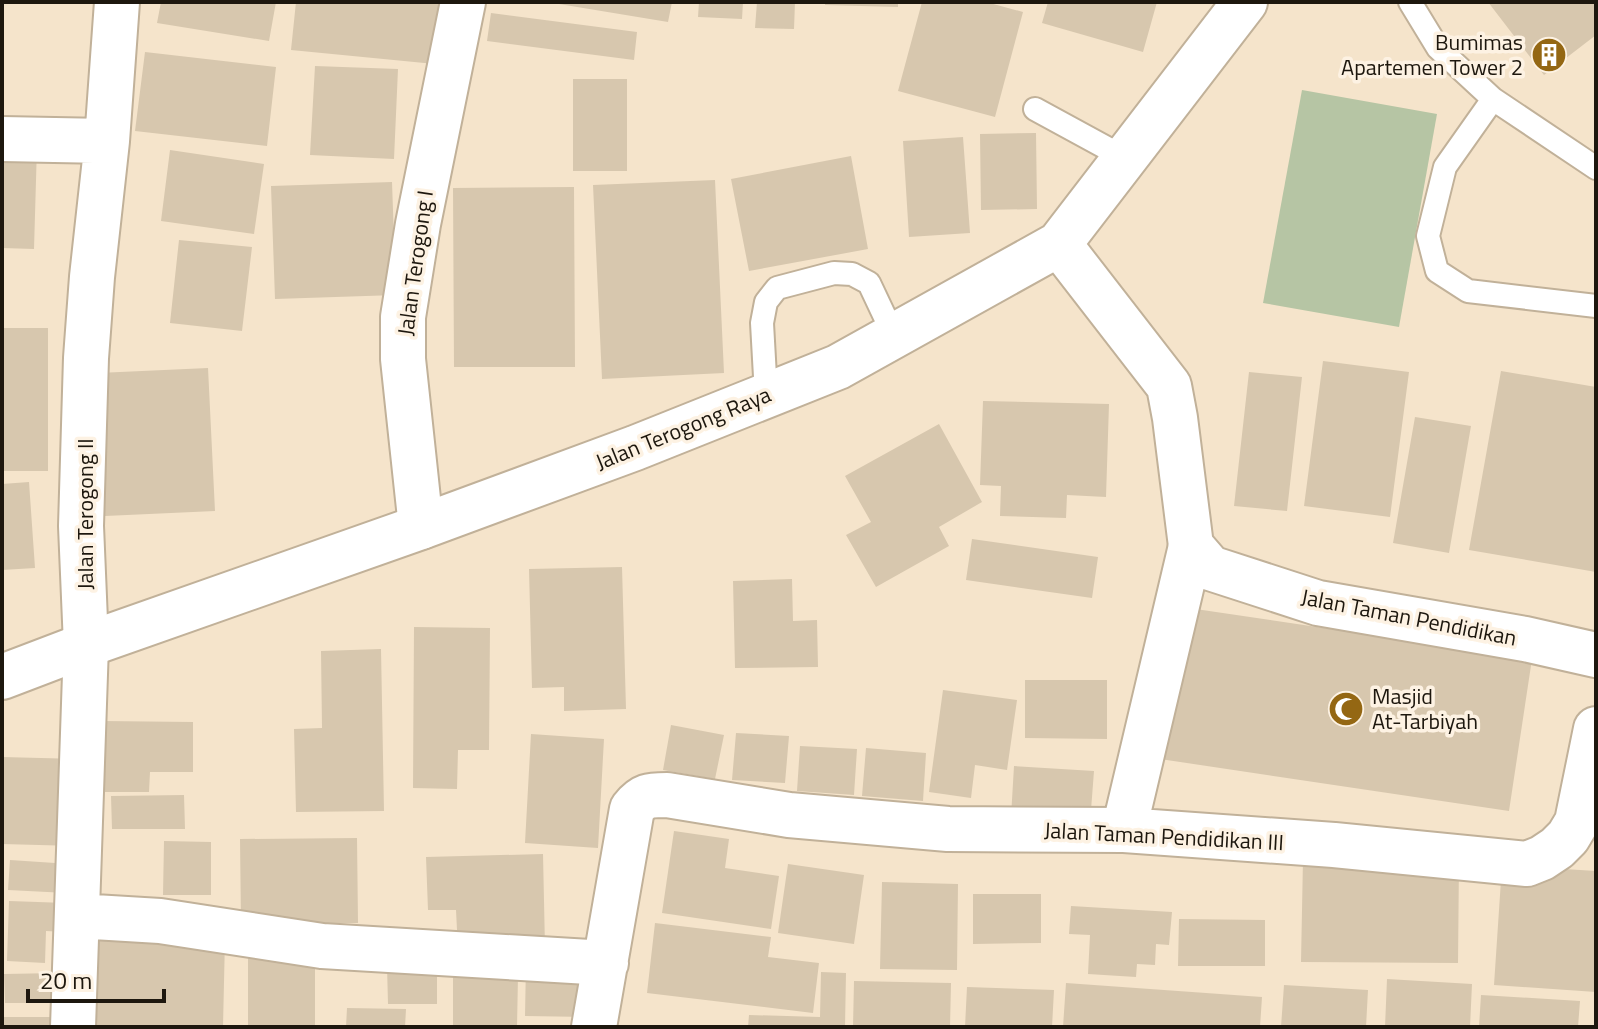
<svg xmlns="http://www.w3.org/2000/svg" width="1598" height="1029" viewBox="0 0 1598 1029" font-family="'Titillium Web',sans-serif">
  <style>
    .pitch { fill: #b6c5a4 }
    .building { fill: #d7c7ae }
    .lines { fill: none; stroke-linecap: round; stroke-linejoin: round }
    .lane-casing { stroke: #c1b199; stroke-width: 26 }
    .street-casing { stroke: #c1b199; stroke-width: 48 }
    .secondary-casing { stroke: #c1b199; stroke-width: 48 }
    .lane { stroke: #fff; stroke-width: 22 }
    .street { stroke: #fff; stroke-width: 44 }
    .secondary { stroke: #fff; stroke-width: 44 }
    .labels { text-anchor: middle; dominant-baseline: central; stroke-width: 7; stroke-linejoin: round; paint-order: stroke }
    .poi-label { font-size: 22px; fill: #1d170e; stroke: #fdf2e3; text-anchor: end }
    .street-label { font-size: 22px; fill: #1d170e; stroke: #fdf2e3 }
  </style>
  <rect width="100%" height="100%" fill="#f5e4cb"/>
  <path class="pitch" d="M1302 90 1437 114 1399 327 1263 303Z"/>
  <path class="building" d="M161 2H276L269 41 157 23Z
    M296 2H452L445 65 291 50Z
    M559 2H672L668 22 559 4Z
    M699 2H743L742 19 698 17Z
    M757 2H795L794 29 755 28Z
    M825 2H898V7L825 5Z
    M922 2H986L1023 12 995 117 898 91Z
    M1048 2H1157L1143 52 1042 23Z
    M1488 2H1596V35L1544 75Z
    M491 13 637 32 634 60 487 41Z
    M145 52 276 67 267 146 135 131Z
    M315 66 398 69 394 159 310 155Z
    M573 79H627V171H573Z
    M1036 133 1037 209 981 210 980 134Z
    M963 137 970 233 909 237 903 141Z
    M2 146H37L34 249 2 248Z
    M170 150 264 164 254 234 161 221Z
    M851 156 868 249 749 271 731 179Z
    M715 180 724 373 602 379 593 185Z
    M392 182 396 295 275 299 271 186Z
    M574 187 575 367H454L453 188Z
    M179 240 252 247 242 331 170 323Z
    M2 328H48V471H2Z
    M1323 361 1409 372 1390 517 1304 506Z
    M208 368 215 511 105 516 98 373Z
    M1501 371 1596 387V572L1469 550Z
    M1249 372 1302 377 1287 511 1234 506Z
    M983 401 1109 404 1106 497 1067 495 1066 518 1000 516 1001 486 980 485Z
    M1415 417 1471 426 1449 553 1393 543Z
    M939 424 982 502 939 527 949 546 876 587 846 535 871 522 845 476Z
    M29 482 35 568 2 570V484Z
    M972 539 1098 557 1092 598 966 580Z
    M622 567 626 709 564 711V687L532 688 529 569Z
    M792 579 793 621 817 620 818 667 735 668 733 581Z
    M1182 607 1532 659 1509 811 1160 759Z
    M414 627 490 628 489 750H458L457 789 413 788Z
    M381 649 384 811 296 812 294 729 322 728 321 651Z
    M1025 680H1107V739L1025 738Z
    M943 690 1017 700 1007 770 975 765 971 798 929 792Z
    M102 721 193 722V772H150L149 792H101Z
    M671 725 724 735 715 779 663 770Z
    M736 733 789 736 785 783 732 780Z
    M531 734 604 739 598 848 525 843Z
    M800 746 857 749 854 795 797 791Z
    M866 748 926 753 923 801 862 796Z
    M2 757 80 759 76 846 2 844Z
    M1014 766 1094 771 1090 823 1011 817Z
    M184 795 185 829H112L111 796Z
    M674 831 729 839 725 868 779 876 771 929 662 913Z
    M357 838 358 923H241L240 839Z
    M164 841 211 842V895H163Z
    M543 854 545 948 458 950 456 910H428L426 857Z
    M1303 859 1459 860 1458 963 1301 962Z
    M10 860 70 864 67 893 8 890Z
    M788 864 864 875 854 944 778 933Z
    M1502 865 1596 871V992L1494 985Z
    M882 882 958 884 957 970 880 969Z
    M973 894H1041V943L973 944Z
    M9 901 66 903 65 932 46 931 45 963 7 961Z
    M1071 906 1172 912 1169 945 1156 944 1155 965 1137 964 1136 977 1088 974 1090 935 1069 934Z
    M1179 919 1265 920V966H1178Z
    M655 923 771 937 768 957 819 963 813 1013 647 993Z
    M94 936 225 938 223 1027H92Z
    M248 958 315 959V1027H248Z
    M526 963 589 965 588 1017 525 1016Z
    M387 966H437V1004H388Z
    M821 972 846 973 845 1027H748L749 1015 820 1017Z
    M58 973V1003H5L4 974Z
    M453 975 518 976 517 1027H453Z
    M1387 979 1472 984 1470 1027H1385Z
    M854 981 951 983 950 1027H853Z
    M1066 983 1262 997 1260 1027H1063Z
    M1284 985 1368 990 1366 1027H1281Z
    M967 987 1054 990 1052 1027H965Z
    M1481 995 1580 1001 1578 1027H1479Z
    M347 1008 406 1009 405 1027H346Z
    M2 1017H61V1027H2Z"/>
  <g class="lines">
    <defs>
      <path id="lane" d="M1410 2 1438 48 1493 99 1596 168
        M1493 99 1445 167 1428 236 1437 271 1468 291 1596 306
        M1035 109 1125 158
        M766 395 762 323 766 302 777 288 834 273 852 274 869 283 894 336"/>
      <path id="street" d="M2 139 107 141
        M421 527 403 359V317L418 224 463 2
        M1124 830 1191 546
        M77 916 160 921 322 946 606 963
        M73 1027 86 645 81 526 86 358 92 277 107 141 117 2
        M594 1027 632 809C643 795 649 795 667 795L789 815 948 829 1124 830 1334 845 1527 864 1542 858 1557 848 1568 837 1577 822 1596 729"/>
      <path id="secondary" d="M1059 244 1169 386 1175 418 1191 546 1210 568 1318 603 1525 639 1596 655
        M2 677 86 645 421 527 635 448 838 367 1059 244 1245 2"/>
    </defs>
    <use href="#lane" class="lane-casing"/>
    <use href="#street" class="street-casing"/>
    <use href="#secondary" class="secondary-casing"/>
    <use href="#lane" class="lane"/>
    <use href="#street" class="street"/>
    <use href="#secondary" class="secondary"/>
  </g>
  <defs>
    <symbol id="building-disc" viewBox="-11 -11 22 22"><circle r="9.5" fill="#946713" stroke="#fdf2e3"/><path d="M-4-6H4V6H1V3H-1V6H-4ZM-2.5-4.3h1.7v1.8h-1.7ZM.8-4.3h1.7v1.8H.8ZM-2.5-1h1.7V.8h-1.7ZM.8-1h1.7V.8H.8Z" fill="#fff"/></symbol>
    <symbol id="mosque-disc" viewBox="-11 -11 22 22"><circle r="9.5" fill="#946713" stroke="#fdf2e3"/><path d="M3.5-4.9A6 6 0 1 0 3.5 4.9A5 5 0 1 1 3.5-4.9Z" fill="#fff"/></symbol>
  </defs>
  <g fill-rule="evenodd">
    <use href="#building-disc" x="1529" y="35" width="40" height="40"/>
    <use href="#mosque-disc" x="1326" y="689" width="40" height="40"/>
  </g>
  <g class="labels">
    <g class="poi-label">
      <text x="1523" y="42">Bumimas<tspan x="1523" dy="25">Apartemen Tower 2</tspan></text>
      <text x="1372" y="696" text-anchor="start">Masjid<tspan x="1372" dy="25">At-Tarbiyah</tspan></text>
    </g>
    <g class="street-label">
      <text transform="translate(415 263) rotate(-82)">Jalan Terogong I</text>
      <text transform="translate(683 428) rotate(-22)">Jalan Terogong Raya</text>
      <text transform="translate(85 514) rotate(-90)">Jalan Terogong II</text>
      <text transform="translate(1409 617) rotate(11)">Jalan Taman Pendidikan</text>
      <text transform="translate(1164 836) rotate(3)">Jalan Taman Pendidikan III</text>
    </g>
  </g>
  <rect width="1598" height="1029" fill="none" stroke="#1d170e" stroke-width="8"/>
  <path d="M28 989v12h136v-12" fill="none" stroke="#1d170e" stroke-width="4"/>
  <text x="40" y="989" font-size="24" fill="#1d170e" stroke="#fdf2e3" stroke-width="6" paint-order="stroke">20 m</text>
</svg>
